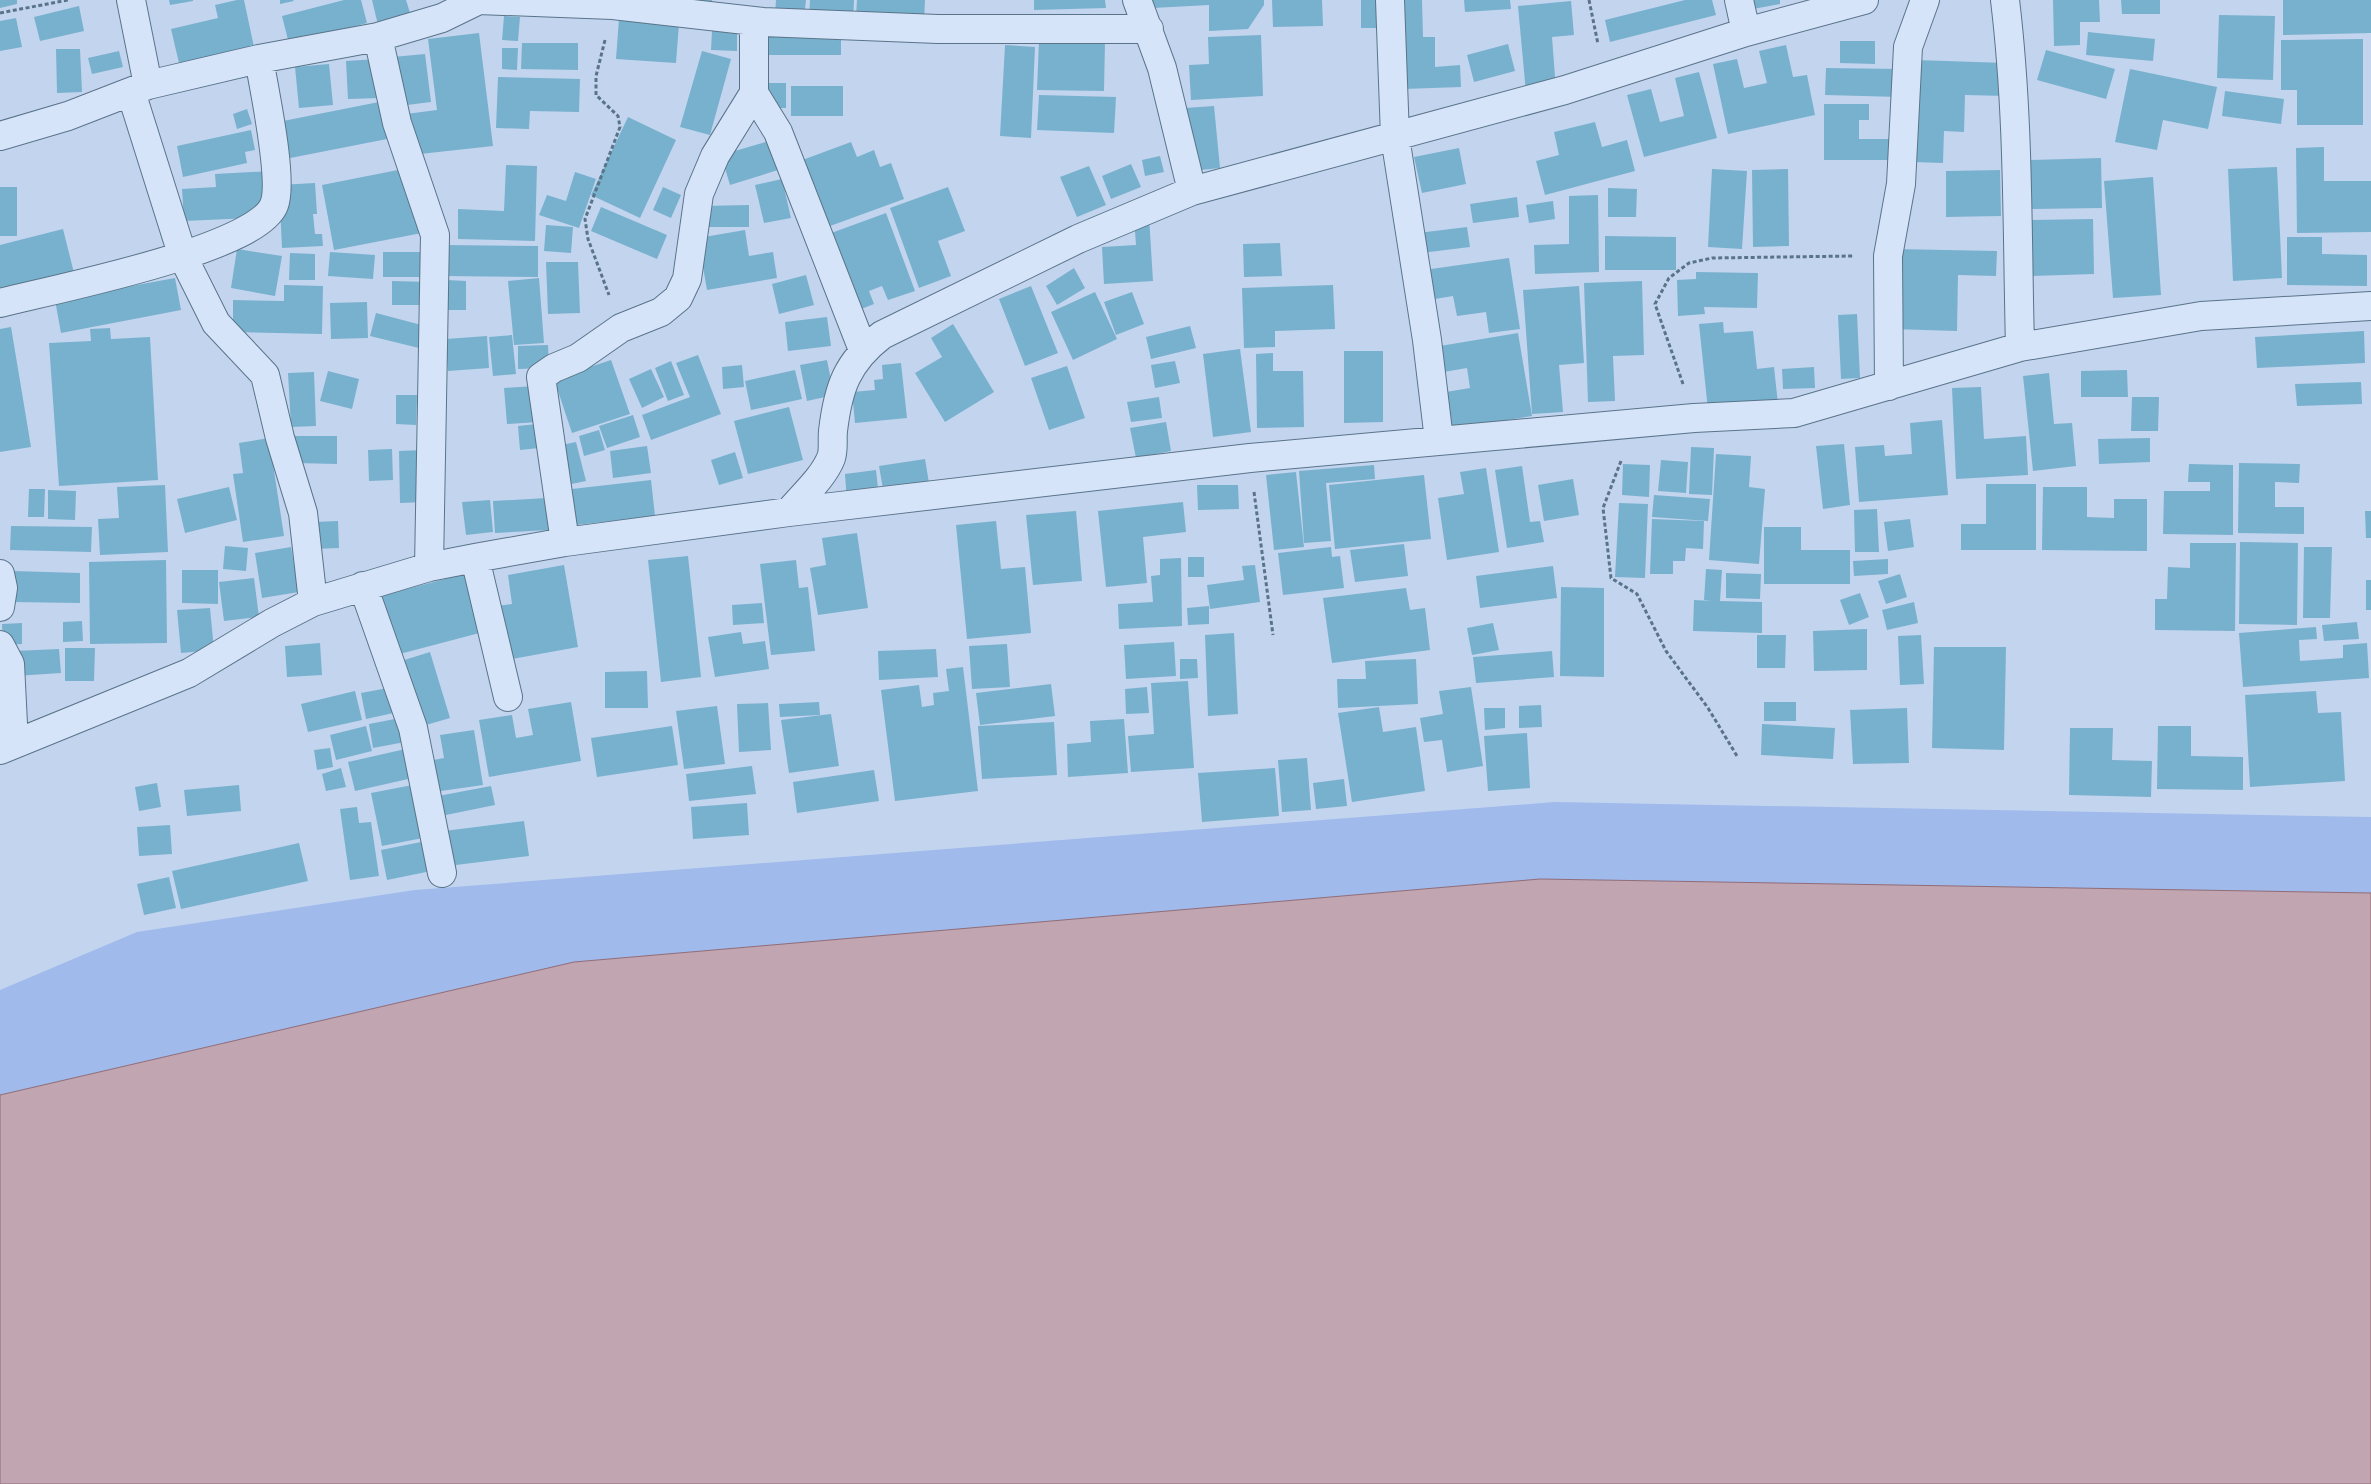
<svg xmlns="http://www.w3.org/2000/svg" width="2371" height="1484" viewBox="0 0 2371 1484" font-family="Literata,serif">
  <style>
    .sand { fill: #a0baeb }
    .water { fill: #c1a5b0; stroke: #906c78 }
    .building { fill: #78b1cd }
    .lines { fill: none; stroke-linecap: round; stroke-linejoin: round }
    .minor-casing { stroke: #597489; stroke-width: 30 }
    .path { stroke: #597489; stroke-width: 3; stroke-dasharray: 4 2.5; stroke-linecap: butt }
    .minor { stroke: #d6e4f9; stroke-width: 28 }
  </style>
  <rect width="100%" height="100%" fill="#c3d4ef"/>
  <path class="sand" d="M1555 802 2371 817V893L1540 879 574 962 0 1095V990L137 932 415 890Z"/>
  <path class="water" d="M1540 879 2371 893V1484H0V1095L574 962Z"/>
  <path class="building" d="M0 0H17V4L0 8Z
    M169 0H193V1L170 5Z
    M237 0H244L254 47 179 63 171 29 218 18 215 5Z
    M280 0H293L294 1 280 4Z
    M344 0H361L367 23 289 44 282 16Z
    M372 0H406L411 16 378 25Z
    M678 0H712V2Z
    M776 0H806L804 18 775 14Z
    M810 0H854L853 23 809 20Z
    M857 0H925L924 22 856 16Z
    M1034 0H1105L1106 8 1034 10Z
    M1153 0H1264V5L1248 29 1209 31V5L1153 8Z
    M1272 0H1322L1323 26 1273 27Z
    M1361 0H1382L1383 28H1361Z
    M1401 0H1422L1423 37H1435V67L1460 65 1461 87 1404 89Z
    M1464 0H1510L1511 9 1465 12Z
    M1685 0H1712L1716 15 1610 42 1605 20Z
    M1751 0H1780V4L1753 9Z
    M2053 0H2099L2100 22H2080V45L2054 46Z
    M2121 0H2160V14H2122Z
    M2283 0H2371V33L2283 35Z
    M1571 1 1574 35 1552 37 1556 90 1526 93 1518 6Z
    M79 6 84 31 40 41 34 17Z
    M2219 15 2275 16 2273 80 2217 78Z
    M504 16 520 17 518 41 502 40Z
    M16 18 22 47 0 51V21Z
    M619 18 679 24 676 63 616 59Z
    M712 31H737V51L711 50Z
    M2088 32 2155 39 2153 61 2086 55Z
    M479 33 493 146 411 155 406 114 437 110 428 39Z
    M762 33H841V55H762Z
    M1261 35 1263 96 1191 100 1189 65 1209 64 1208 37Z
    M2363 39V125H2297V90H2281V40Z
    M1039 40 1105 41 1104 91 1037 90Z
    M1840 41H1875V64L1840 63Z
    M522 43H578V70L521 69Z
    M1508 44 1515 71 1474 82 1467 55Z
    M1005 45 1035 47 1031 138 1000 136Z
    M1786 45 1793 77 1807 75 1815 115 1728 134 1713 64 1737 59 1744 88 1767 83 1759 51Z
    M502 48H518L517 70 502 69Z
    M56 49H80L82 92 57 93Z
    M2046 50 2115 69 2106 99 2037 80Z
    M119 51 123 67 92 74 88 58Z
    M702 51 731 59 710 135 680 127Z
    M425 54 431 102 399 106 393 57Z
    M378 59 380 98 348 99 346 61Z
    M1916 60 2006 63V96L1965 95 1964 132 1944 131 1943 163 1913 162Z
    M329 64 333 105 299 108 295 67Z
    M1826 68 1900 69V97L1825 95Z
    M2130 69 2217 87 2208 129 2163 120 2157 150 2115 142Z
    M1699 72 1717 138 1644 157 1627 95 1651 89 1660 122 1684 116 1675 78Z
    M498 77 580 79 579 112 530 111 529 129 496 128Z
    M766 83H786V108H766Z
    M791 86H843V116H791Z
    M2225 91 2284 99 2281 124 2222 116Z
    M1039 95 1116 97 1114 133 1037 130Z
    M379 102 387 139 280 160 273 123Z
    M1824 104H1869V120H1859V139H1890V160H1824Z
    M1214 106 1220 168 1191 171 1185 108Z
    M247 109 252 124 237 129 233 114Z
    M628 117 676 140 640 218 591 195Z
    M1595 122 1602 147 1627 140 1635 171 1545 195 1536 161 1559 155 1554 132Z
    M251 130 255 150 245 152 247 163 183 177 177 146Z
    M769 141 778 170 730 185 721 155Z
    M851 142 857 157 874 150 880 167 891 163 904 199 822 229 797 162Z
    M2324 147V181H2371V232L2297 233 2296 148Z
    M1459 148 1466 184 1422 193 1414 157Z
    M1160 156 1164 172 1145 176 1142 160Z
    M2101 158 2102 208 2030 209 2029 160Z
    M1131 164 1141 187 1111 199 1102 176Z
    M506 165 537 166 535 241 458 239V209L504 211Z
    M1089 166 1106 205 1077 217 1060 177Z
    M413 167 427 232 334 250 322 185Z
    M2277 167 2282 278 2233 281 2228 169Z
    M1712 169 1747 171 1742 249 1708 247Z
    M1788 169 1789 246 1753 247 1752 170Z
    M2000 170 2001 216 1946 217V171Z
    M271 171 273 217 184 221 182 189 216 187 215 174Z
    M575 172 596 179 579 228 539 215 547 195 566 201Z
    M2153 177 2161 295 2113 298 2104 181Z
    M782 179 791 218 764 223 755 185Z
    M315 183 317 214H313L315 234H322L323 246 282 248 279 185Z
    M0 187H17V236H0Z
    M663 187 681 195 671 218 653 210Z
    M948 187 965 231 938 241 951 276 919 288 890 208Z
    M1608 188 1637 189 1636 217H1608Z
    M1598 195 1599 272 1535 274 1534 245 1569 244V196Z
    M1517 197 1519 217 1473 223 1470 204Z
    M1553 201 1555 219 1529 223 1526 205Z
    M749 205V227H703L702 206Z
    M601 207 667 235 657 259 591 231Z
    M886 213 915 291 888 300 882 286 869 291 874 304 851 313 823 236Z
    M1149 216 1153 281 1104 284 1102 247 1136 245 1134 217Z
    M2093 219 2094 274 2029 276 2028 220Z
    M546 225 573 227 571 253 544 251Z
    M1467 227 1470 247 1421 253 1418 233Z
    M63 229 74 273 0 292V245Z
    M745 230 749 256 773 252 777 278 707 290 698 238Z
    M1605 236 1676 237V270H1605Z
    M2287 237H2322V254L2367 255V286L2287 285Z
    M1280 243 1282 276 1244 277 1243 244Z
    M444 245 538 246V277L444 276Z
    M237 249 282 256 275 296 231 288Z
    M1894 249 1997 251 1996 276 1958 275 1957 331 1892 329Z
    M330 252 375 255 373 279 328 276Z
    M383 252H430V277H383Z
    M290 253 315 254V280H289Z
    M1509 258 1520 329 1489 333 1486 312 1457 316 1453 296 1429 300 1424 270Z
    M546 262H578L580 313 548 314Z
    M1074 268 1085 288 1057 305 1046 286Z
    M1696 272 1758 273 1757 308 1704 307 1705 314 1678 316 1677 280 1696 279Z
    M806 275 814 305 779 314 772 284Z
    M175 278 181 310 61 333 55 300Z
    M539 278 544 343 514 345 508 281Z
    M446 280 466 281V310H446Z
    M392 281 429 282V305H392Z
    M1642 281 1644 355 1613 356 1615 401 1588 402 1584 283Z
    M284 285 323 286 322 334 233 332V300L284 301Z
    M1333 285 1335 329 1275 331V347L1244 348 1242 288Z
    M1031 286 1058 353 1025 366 999 299Z
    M1579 286 1584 363 1559 365 1563 412 1532 414 1523 290Z
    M1095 292 1117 339 1073 360 1051 312Z
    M1132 292 1144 324 1116 335 1104 302Z
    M367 302 368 338 331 339 330 303Z
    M376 313 429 327 423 349 370 336Z
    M1857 314 1860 378 1841 379 1838 315Z
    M827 317 831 346 788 351 785 322Z
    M1723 322 1724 333 1753 331 1757 369 1774 367 1778 404 1708 410 1699 324Z
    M953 324 994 392 945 422 915 373 942 357 931 338Z
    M1190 326 1196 348 1151 359 1146 337Z
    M11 327 31 447 0 452V329Z
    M110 328 111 339 150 337 158 480 59 486 49 343 91 341 90 329Z
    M2364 331 2365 363 2257 368 2255 337Z
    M1518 333 1532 416 1446 430 1440 393 1470 388 1467 368 1438 373 1434 347Z
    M512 335 516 374 493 376 489 337Z
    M487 336 489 368 448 371 446 339Z
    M548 345 549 368 518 369V346Z
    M1240 349 1251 432 1213 437 1203 354Z
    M1344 351H1383V422L1344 423Z
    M1273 353V371H1303L1304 427 1257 428 1256 354Z
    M698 355 721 414 651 440 642 415 690 397 676 363Z
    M611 360 630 414 572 433 554 379Z
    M827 360 834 395 807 401 800 365Z
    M671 361 684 395 668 401 655 368Z
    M1175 361 1180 383 1155 388 1151 365Z
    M901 363 907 418 855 423 852 392 875 390 874 380 883 379 882 365Z
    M742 365 744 387 723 389 722 367Z
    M1067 366 1085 418 1049 430 1031 378Z
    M1814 367 1815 388 1783 389 1782 369Z
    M651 369 664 397 642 408 629 379Z
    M795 370 802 399 751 410 745 381Z
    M2127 370 2128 397H2081V371Z
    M328 371 359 379 352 409 320 401Z
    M314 372 316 426 291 427 288 373Z
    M2049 373 2054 424 2072 423 2076 466 2033 471 2023 376Z
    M2361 382 2362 404 2297 406 2295 384Z
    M535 386 538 422 507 424 504 388Z
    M1981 387 1984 439 2026 436 2028 475 1956 479 1952 388Z
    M396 395H417L416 425 396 424Z
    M1159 397 1162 418 1131 422 1127 402Z
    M2132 397H2159L2158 431H2131Z
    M789 407 803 460 748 474 734 421Z
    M633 415 640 437 607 448 599 426Z
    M1942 420 1948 495 1859 502 1855 447 1884 445 1885 456 1912 454 1910 423Z
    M1166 422 1171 451 1136 458 1130 428Z
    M537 424 539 448 520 450 518 426Z
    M599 430 605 450 584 456 579 436Z
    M295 436H337V464L295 463Z
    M269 438 284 536 243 542 233 474 243 473 239 443Z
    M2150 438V462L2099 464 2098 439Z
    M576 442 586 481 562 486 552 447Z
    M1844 444 1850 505 1823 509 1816 446Z
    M647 446 651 473 613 478 610 451Z
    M1691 447 1714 448 1712 495 1689 494Z
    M392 449 393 480 369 481 368 450Z
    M425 450 426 502 400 503 399 451Z
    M735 452 743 478 719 485 711 460Z
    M1716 454 1751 456 1749 487 1765 489 1759 564 1709 560Z
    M925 459 930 489 884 495 879 466Z
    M1661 460 1688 462 1686 493 1658 491Z
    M2239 463 2300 464 2299 483 2275 482V507H2304V534L2238 533Z
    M1623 464 1650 465 1649 497 1622 495Z
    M2189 464 2233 465V535L2163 534 2164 491H2210V482H2188Z
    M1374 465 1375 479 1326 483 1331 541 1304 543 1299 471Z
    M1522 466 1530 522 1540 521 1544 542 1507 548 1495 470Z
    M1486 468 1499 552 1447 560 1438 498 1464 494 1460 472Z
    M876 470 879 497 847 501 845 474Z
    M1296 472 1304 547 1274 550 1266 475Z
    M1424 475 1431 539 1335 549 1329 485Z
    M1573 479 1579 515 1544 521 1538 485Z
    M651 480 655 516 576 525 572 489Z
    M1986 484H2036V550H1961V524H1986Z
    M165 485 168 552 100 555 98 519 119 518 117 487Z
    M1197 485H1238L1239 509 1198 510Z
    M229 487 237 520 185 533 177 499Z
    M2043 487H2087V517L2114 518V499H2147V551L2042 550Z
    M29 489H45L44 517H28Z
    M48 490 76 491 75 520 48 519Z
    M1654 495 1710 499 1708 521 1652 517Z
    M547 498 549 530 495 533 493 501Z
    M490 500 493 532 466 535 462 502Z
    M1183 502 1186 532 1143 537 1147 583 1106 587 1098 511Z
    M1619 503 1648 504 1645 578 1615 577Z
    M1877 509 1879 552H1855L1854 510Z
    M1076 511 1082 581 1033 585 1026 515Z
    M2365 511H2371V538H2366Z
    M1652 519 1704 521 1703 549 1686 548 1685 561H1673V574H1650Z
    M1910 519 1914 547 1888 551 1884 522Z
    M338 521 339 548 314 549 313 522Z
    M996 521 1001 569 1025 567 1031 633 967 639 956 525Z
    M11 526 92 527 91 552 10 550Z
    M1764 527H1801V550H1850V584H1764Z
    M857 533 868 608 818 615 810 568 826 565 822 538Z
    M2240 542 2298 543 2297 625 2239 624Z
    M2190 543H2236L2235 631 2155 630V599H2167L2168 567 2190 568Z
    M1404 544 1408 576 1355 582 1350 550Z
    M225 546 248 548 246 571 223 569Z
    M291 547 299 592 262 598 255 553Z
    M1331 547 1332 557 1340 556 1344 588 1283 595 1278 553Z
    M2304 547H2332L2330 618H2303Z
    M688 556 701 677 661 682 648 560Z
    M1188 557H1204V577H1188Z
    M1181 558 1182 626 1119 629 1118 604 1153 602 1151 576 1160 575V559Z
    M1888 559V574L1854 576 1853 561Z
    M166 560 167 643 90 644 89 562Z
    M796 560 799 588 808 587 815 651 771 655 760 564Z
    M564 565 578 647 506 660 497 606 512 604 508 575Z
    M1255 565 1260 602 1210 609 1207 585 1244 580 1242 566Z
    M1553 566 1557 598 1480 608 1476 576Z
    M1706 569 1722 570 1720 601 1762 602V633L1693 631 1694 600 1712 601 1704 600Z
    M182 570H218V604L182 603Z
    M13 571 80 573V603L12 602Z
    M472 572 487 631 392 656 376 597Z
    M1726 573 1761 574 1760 599 1726 598Z
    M1900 574 1907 597 1886 604 1878 581Z
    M254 578 259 617 224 621 219 582Z
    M2366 580H2371V610H2366Z
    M1561 587 1604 588V677L1560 676Z
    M1406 588 1410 610 1425 608 1430 650 1332 663 1323 598Z
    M1860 593 1869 617 1849 625 1840 600Z
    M1914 602 1918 623 1887 630 1882 610Z
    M762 603 764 623 733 625 732 605Z
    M1209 606V624L1188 625 1187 608Z
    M210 608 214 650 181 653 177 610Z
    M82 621 83 641 63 642V622Z
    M2357 622 2359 639 2324 641 2322 625Z
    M22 623V644L3 645 2 624Z
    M1493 623 1499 650 1472 655 1467 628Z
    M2316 627 2317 639 2299 640 2300 661 2343 658V645L2367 643 2369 678 2243 687 2239 633Z
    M1867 629V670L1814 671 1813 631Z
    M741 632 743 644 765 641 769 669 715 677 708 637Z
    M1234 633 1238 714 1208 716 1205 635Z
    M1757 635H1786L1785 668H1757Z
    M1921 635 1924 684 1900 685 1898 636Z
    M1174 642 1176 676 1126 679 1124 645Z
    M320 643 322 675 287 677 285 646Z
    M1007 644 1010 687 972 689 969 646Z
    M1934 647H2006L2004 750 1932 748Z
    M65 648H95L94 681H65Z
    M59 649 61 673 15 676 14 651Z
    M936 649 938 677 879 680 878 651Z
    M1552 651 1554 677 1476 683 1473 657Z
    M430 652 450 718 419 727 398 662Z
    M1180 659H1197L1198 678 1180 679Z
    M1416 659 1418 704 1338 708 1337 679H1366L1365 661Z
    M963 667 978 791 895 801 881 690 919 685 922 707 934 705 933 693 949 691 946 669Z
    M647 671 648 708H605V672Z
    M1188 681 1194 768 1131 772 1128 736 1154 734 1151 683Z
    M1051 684 1055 716 980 725 976 693Z
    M393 687 398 712 366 719 361 693Z
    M1147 687 1149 713 1126 714 1125 689Z
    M1471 687 1483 766 1447 772 1442 740 1424 742 1420 718 1443 714 1439 691Z
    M355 691 362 720 308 732 301 704Z
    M2316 691 2318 713 2341 712 2345 781 2250 787 2245 695Z
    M571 702 581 761 489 777 479 720 512 715 516 738 533 735 528 709Z
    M819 702 820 715 780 717 779 704Z
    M1764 702H1796V721H1764Z
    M768 703 771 750 739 752 737 704Z
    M1541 705 1542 727 1519 728V706Z
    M717 706 725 764 684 769 676 711Z
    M1379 707 1383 732 1416 727 1425 791 1352 802 1338 713Z
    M1484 708H1505V728L1485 730Z
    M1907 708 1909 763 1853 764 1850 710Z
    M831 714 839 766 789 773 781 720Z
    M400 718 405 742 373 748 369 724Z
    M1124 719 1128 773 1068 777 1067 744 1091 742 1090 721Z
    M1054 722 1057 775 982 779 978 726Z
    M1762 724 1835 728 1833 759 1761 755Z
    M366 726 372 751 336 760 330 735Z
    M672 726 678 765 597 777 591 738Z
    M2158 726H2191V756L2243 757V790L2157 789Z
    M2070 728H2113L2112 760 2152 761 2151 797 2069 795Z
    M474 730 483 785 427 793 423 762 444 758 440 735Z
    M1527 733 1530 788 1488 791 1484 736Z
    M330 748 333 767 317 770 314 750Z
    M410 748 417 777 355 791 348 762Z
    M1307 758 1311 810 1282 812 1278 760Z
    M752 766 756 794 689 801 686 774Z
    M341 768 346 787 326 791 322 774Z
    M1275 768 1279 816 1202 822 1198 773Z
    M874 770 879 801 797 813 793 782Z
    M1344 779 1347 806 1316 809 1313 783Z
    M157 783 161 807 139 811 135 787Z
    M423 783 433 836 382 846 371 793Z
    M239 785 241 811 187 816 184 790Z
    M491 786 495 805 436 817 433 797Z
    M747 803 749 835 693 839 691 807Z
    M357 807 359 823 371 822 379 876 350 880 340 809Z
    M524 821 529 856 448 866 444 831Z
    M170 825 172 854 139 856 137 827Z
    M431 840 436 870 387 880 381 850Z
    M299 843 308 881 181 909 172 871Z
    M169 877 176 908 144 915 137 884Z"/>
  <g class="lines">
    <defs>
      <path id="minor" d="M131 0 148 85
        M478 0 613 5 763 22 938 29H1149
        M1137 0 1162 68 1192 191
        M1390 0 1395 137 1427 340 1439 440
        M1739 0 1746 32
        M2005 0C2019 115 2017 232 2020 347
        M754 21V93L778 132 863 350
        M378 37 397 123 435 235 429 567
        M131 92 183 257 216 323 265 375 280 438 303 513 313 602
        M0 136 68 116 148 85 259 59 378 37 442 18 479 0
        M0 303C50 290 256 250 274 205 284 181 264 89 259 59
        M1889 386 1888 256 1901 184 1908 47 1925 0
        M789 512C803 495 823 478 831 458 834 450 832 439 833 431 838 388 847 362 882 335L1078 239 1192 191 1565 90 1746 32 1864 0
        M565 542 541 377 554 368 578 358 621 328 661 312 678 298 687 279 699 194 715 156 754 93
        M475 558 508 697
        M0 574 3 588 0 607
        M363 586 413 728 442 873
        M0 645 10 664 14 744
        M0 750 189 673 272 623 313 602 429 567 475 558 565 542 789 512 1250 458 1694 418 1794 413 2020 347 2201 316 2371 306"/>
    </defs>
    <use href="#minor" class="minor-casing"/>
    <path class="path" d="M1589 0 1598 44
      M0 13 68 0
      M605 40 596 76V95L618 116 620 127 585 219 588 239 609 295
      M1683 384 1655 304 1669 278 1689 263 1712 258 1853 256
      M1621 461 1603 508 1611 578 1637 594 1666 651 1708 708 1737 756
      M1254 492 1273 635"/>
    <use href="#minor" class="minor"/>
  </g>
</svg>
